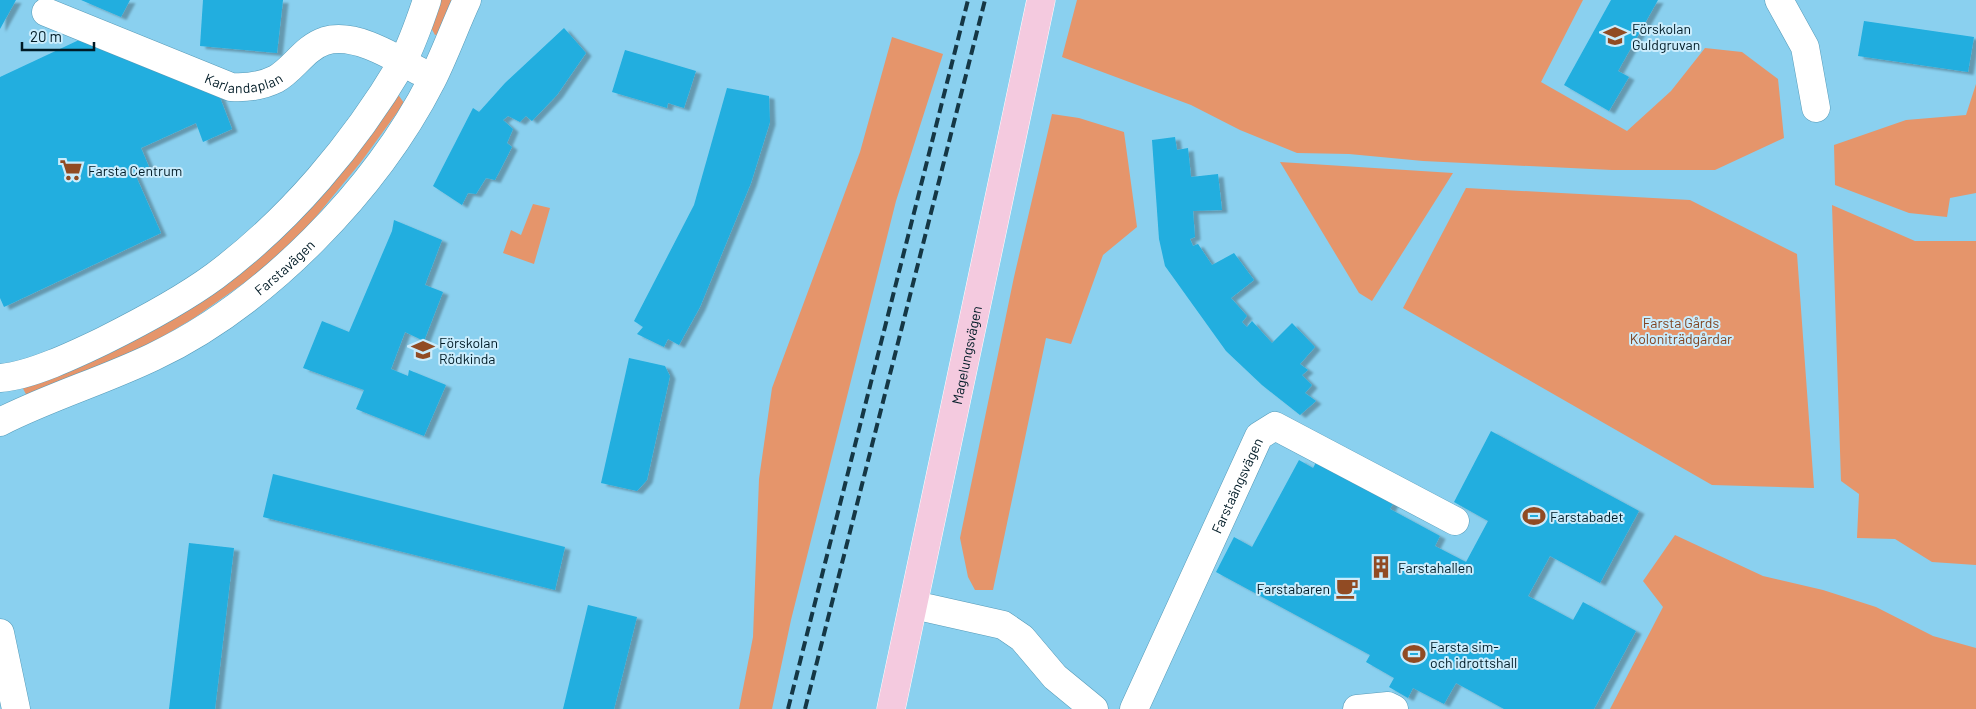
<svg xmlns="http://www.w3.org/2000/svg" width="1976" height="709" viewBox="0 0 1976 709" font-family="Barlow,sans-serif">
  <style>
    .green { fill: #e5956b }
    .building { fill: #20aedf; filter: url(#shadow) }
    .lines { fill: none; stroke-linecap: round; stroke-linejoin: round }
    .minor-casing { stroke: #559ab8; stroke-width: 29 }
    .major-casing { stroke: #fff; stroke-width: 29 }
    .minor { stroke: #fff; stroke-width: 28 }
    .major { stroke: #f4cadf; stroke-width: 28 }
    .rail { stroke: #153745; stroke-width: 4; stroke-dasharray: 10 5; stroke-linecap: butt }
    .labels { text-anchor: middle; dominant-baseline: central; stroke-width: 4; stroke-linejoin: round; paint-order: stroke }
    .poi-label { font-size: 14px; fill: #001b26; stroke: #caecfc; text-anchor: start }
    .street-label { font-size: 14px; fill: #001b26; stroke: #caecfc }
    .park-label { font-size: 14px; fill: #804320; stroke: #caecfc }
  </style>
  <defs>
    <filter id="shadow"><feDropShadow dx="5.5" dy="3" stdDeviation="1" flood-color="#0004"/></filter>
  </defs>
  <rect width="100%" height="100%" fill="#8ad0ef"/>
  <path class="green" d="M440 0H457L445 32 435 35 429 24Z
    M1077 0H1583L1541 82 1627 131 1671 91 1705 48 1742 52 1778 79 1784 138 1715 170H1612L1423 161 1349 154 1297 153 1240 130 1191 105 1062 57Z
    M892 37 943 54 896 201 791 620 772 709H739L753 637 759 479 772 388 860 152Z
    M1976 84V193L1950 198 1947 217 1909 213 1835 185 1834 145 1906 120 1966 115Z
    M397 93 404 103 361 162 310 224 261 271 194 318 145 347 27 396 21 385 148 330Z
    M1052 114 1079 118 1124 132 1137 227 1103 255 1071 344 1046 338 993 590H975L968 577 960 538 1014 277Z
    M1280 162 1453 173 1372 301 1359 293Z
    M1466 188 1690 200 1797 254 1814 488 1712 485 1403 308Z
    M533 204 550 208 534 264 503 253 511 230 521 235Z
    M1832 205 1915 241H1976V565L1932 562 1895 539 1857 538 1859 494 1841 481Z
    M1675 535 1763 576 1823 590 1876 607 1933 636 1976 648V709H1610L1663 607 1643 581Z"/>
  <path class="building" d="M0 0H16L0 29Z
    M81 0H130L121 17Z
    M203 0H283L277 53 200 46Z
    M1611 0H1658L1618 71 1629 77 1609 111 1564 85Z
    M1864 21 1974 37 1968 72 1858 56Z
    M564 28 586 53 557 95 532 121 526 116 520 122 508 116 503 120 513 129 507 143 512 147 495 180 486 178 476 194 468 193 462 205 433 186 473 108 479 112 505 83Z
    M79 40 219 95 232 129 203 142 196 123 141 148 149 167 135 174 161 233 4 307 0 298V77Z
    M625 50 696 71 684 108 668 103 667 108 612 92Z
    M727 88 769 96 770 122 751 183 700 307 679 345 668 339 664 347 637 334 643 327 634 321 694 205Z
    M1175 137 1177 150 1188 148 1191 177 1218 174 1222 210 1193 211 1195 237 1190 239 1193 246 1198 244 1212 265 1234 253 1254 280 1231 298 1247 316 1242 322 1247 327 1252 321 1272 343 1292 323 1315 347 1300 364 1308 370 1302 375 1312 385 1305 393 1316 401 1300 415 1262 385 1226 351 1165 266 1159 239 1152 140Z
    M394 220 442 240 425 285 443 292 424 341 405 332 391 369 408 376 409 370 446 385 424 436 356 409 364 390 303 368 322 321 349 332 392 231Z
    M629 358 665 366 670 376 647 480 637 491 601 483Z
    M1491 431 1639 511 1600 583 1550 556 1528 596 1573 620 1583 602 1636 631 1594 709H1504L1456 683 1444 704 1413 688 1408 698 1389 687 1394 678 1366 662 1370 655 1216 572 1234 537 1252 547 1299 460 1313 468 1320 455 1397 496 1390 509 1440 536 1435 546 1466 562 1488 521 1454 502Z
    M273 474 565 547 555 590 263 517Z
    M189 543 234 548 215 709H169Z
    M588 605 637 617 614 709H563Z"/>
  <g class="lines">
    <defs>
      <g id="minor">
        <path d="M1779 0 1805 47 1816 108"/>
        <path id="s1" d="M46 12 231 87C247 88 262 86 276 79 294 69 304 48 325 41 355 32 394 57 419 71"/>
        <path d="M0 378C30 376 76 354 103 341 141 322 181 301 215 276 290 220 354 144 402 63 412 44 420 21 427 0"/>
        <path id="s2" d="M0 422C49 397 103 381 153 357 265 304 376 190 432 80 445 54 455 26 467 0"/>
        <path d="M914 605 1003 625 1022 638 1055 677 1094 709"/>
        <path d="M0 633 16 709"/>
        <path id="s3" d="M1134 709 1259 436 1275 426 1455 521"/>
        <path d="M1357 709 1388 706 1394 709"/>
      </g>
      <g id="major">
        <path id="s4" d="M891 709 1041 0"/>
      </g>
    </defs>
    <use href="#minor" class="minor-casing"/>
    <use href="#major" class="major-casing"/>
    <use href="#minor" class="minor"/>
    <use href="#major" class="major"/>
    <path class="rail" d="M788 709 968 0
      M805 709 985 0"/>
  </g>
  <defs>
    <symbol id="school-bare" viewBox="-9 -9 18 18"><path d="M0-5L7-2L0 1L-7-2ZM-4 1L0 2.5L4 1V4Q0 6-4 4Z" fill="#914b23" stroke="#caecfc" stroke-width="2.5" paint-order="stroke"/></symbol>
    <symbol id="supermarket-bare" viewBox="-9 -9 18 18"><path d="M-6-5.5h2.5l.6 2H6L4.5 2H-2.5L-4.4-4H-6ZM-1.5 3.2a1.3 1.3 0 1 0 .1 0ZM3 3.2a1.3 1.3 0 1 0 .1 0Z" fill="#914b23" stroke="#caecfc" stroke-width="2.5" paint-order="stroke"/></symbol>
    <symbol id="stadium-bare" viewBox="-9 -9 18 18"><path d="M0-5a6.5 5 0 1 0 0 10a6.5 5 0 1 0 0-10ZM-3.5-1.8h7v3.6h-7Z" fill="#914b23" stroke="#caecfc" stroke-width="2.5" paint-order="stroke"/></symbol>
    <symbol id="building-bare" viewBox="-9 -9 18 18"><path d="M-4-6H4V6H1V3H-1V6H-4ZM-2.5-4.3h1.7v1.8h-1.7ZM.8-4.3h1.7v1.8H.8ZM-2.5-1h1.7V.8h-1.7ZM.8-1h1.7V.8H.8Z" fill="#914b23" stroke="#caecfc" stroke-width="2.5" paint-order="stroke"/></symbol>
    <symbol id="cafe-bare" viewBox="-9 -9 18 18"><path d="M-5.5-4.5H6V0H3Q3 3.5 0 3.5H-2.5Q-5.5 3.5-5.5 0ZM3-3.2v2h1.7v-2ZM-6 4.5H4V6H-6Z" fill="#914b23" stroke="#caecfc" stroke-width="2.5" paint-order="stroke"/></symbol>
  </defs>
  <g fill-rule="evenodd">
    <use href="#school-bare" x="1599" y="20" width="32" height="32"/>
    <use href="#supermarket-bare" x="55" y="154" width="32" height="32"/>
    <use href="#school-bare" x="407" y="334" width="32" height="32"/>
    <use href="#stadium-bare" x="1518" y="500" width="32" height="32"/>
    <use href="#building-bare" x="1365" y="551" width="32" height="32"/>
    <use href="#cafe-bare" x="1331" y="572" width="32" height="32"/>
    <use href="#stadium-bare" x="1398" y="638" width="32" height="32"/>
  </g>
  <g class="labels">
    <g class="poi-label">
      <text x="1632" y="28">Förskolan<tspan x="1632" dy="16">Guldgruvan</tspan></text>
      <text x="88" y="170">Farsta Centrum</text>
      <text x="439" y="342">Förskolan<tspan x="439" dy="16">Rödkinda</tspan></text>
      <text x="1550" y="516">Farstabadet</text>
      <text x="1398" y="567">Farstahallen</text>
      <text x="1330" y="588" text-anchor="end">Farstabaren</text>
      <text x="1430" y="646">Farsta sim-<tspan x="1430" dy="16">och idrottshall</tspan></text>
    </g>
    <g class="street-label">
      <text stroke="none"><textPath href="#s1" startOffset="212">Karlandaplan</textPath></text>
      <text stroke="none"><textPath href="#s2" startOffset="326">Farstavägen</textPath></text>
      <text stroke="none"><textPath href="#s4" startOffset="362">Magelungsvägen</textPath></text>
      <text stroke="none"><textPath href="#s3" startOffset="246">Farstaängsvägen</textPath></text>
    </g>
    <g class="park-label">
      <text x="1681" y="322">Farsta Gårds<tspan x="1681" dy="16">Koloniträdgårdar</tspan></text>
    </g>
  </g>
  <path d="M22 42v8h72v-8" fill="none" stroke="#001b26" stroke-width="2.5"/>
  <text x="30" y="42" font-size="15" fill="#001b26" stroke="#caecfc" stroke-width="4" paint-order="stroke">20 m</text>
</svg>
